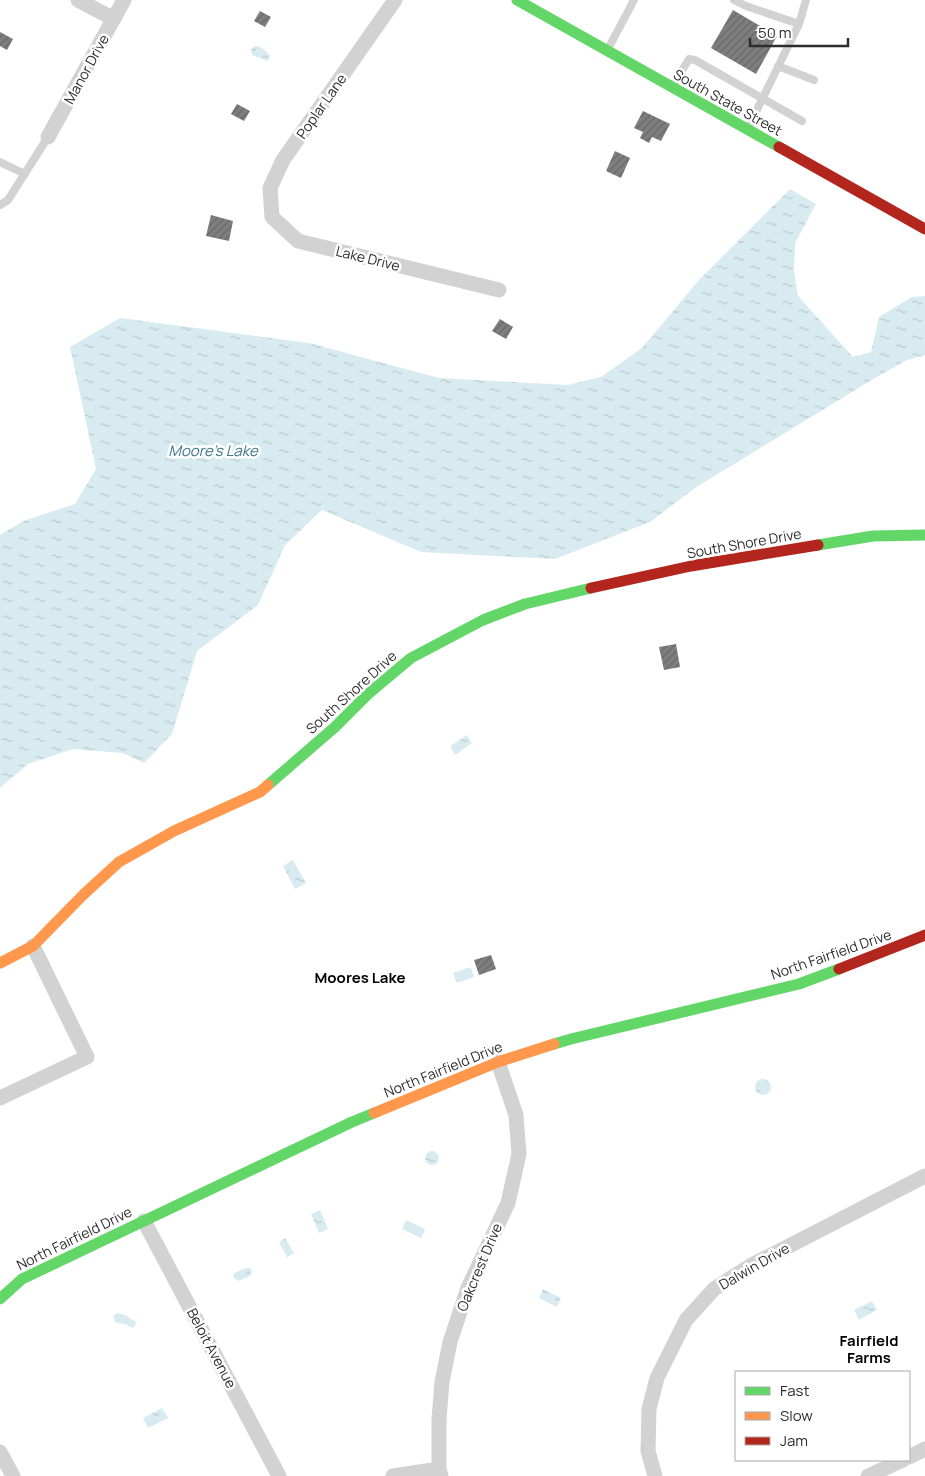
<svg xmlns="http://www.w3.org/2000/svg" width="925" height="1476" viewBox="0 0 925 1476" font-family="Manrope,sans-serif">
  <style>
    .water { fill: url(#water-ripples) }
    .building { fill: url(#building-hatch) }
    .lines { fill: none; stroke-linecap: round; stroke-linejoin: round }
    .lane { stroke: #d2d2d2; stroke-width: 8 }
    .street { stroke: #d2d2d2; stroke-width: 15 }
    .fast { stroke: #63d668; stroke-width: 11 }
    .slow { stroke: #ff974d; stroke-width: 11 }
    .jam { stroke: #b3261e; stroke-width: 11 }
    .labels { text-anchor: middle; dominant-baseline: central; stroke-width: 5; stroke-linejoin: round; paint-order: stroke }
    .street-label { font-size: 14px; fill: #2d2d2d; stroke: #fff }
    .water-label { font-size: 15px; font-style: italic; fill: #3e7a8b; stroke: #fff }
    .neighbourhood-label { font-size: 15px; font-weight: bold; fill: #000; stroke: #fff }
  </style>
  <defs>
    <pattern id="water-ripples" width="26" height="14" patternUnits="userSpaceOnUse" patternTransform="scale(1.25)"><rect width="26" height="14" fill="#d8ebf0"/><path d="M2 4q2-2 4 0t4 0M15 11q2-2 4 0t4 0" fill="none" stroke="#bacace"/></pattern>
    <pattern id="building-hatch" width="6" height="6" patternUnits="userSpaceOnUse" patternTransform="scale(1.25)"><rect width="6" height="6" fill="#7e7e7e"/><path d="M-1 1l2-2M0 6l6-6M5 7l2-2" fill="none" stroke="#686868"/></pattern>
  </defs>
  <rect width="100%" height="100%" fill="#fff"/>
  <path class="water" d="M254 46C259 45 267 51 270 56L267 61 252 55 251 50Z
    M790 189 816 204 795 243 794 271 798 296 853 357 871 352 879 317 912 297 925 296V355L907 360 870 381 695 488 650 522 555 559 421 552 322 510 285 545 258 605 197 651 172 734 144 763 123 753 73 749 28 764 0 788V535L23 521 75 504 96 469 70 347 120 318 309 343 439 378 568 385 601 377 642 348 699 280Z
    M467 735 472 743 455 755 450 746Z
    M293 860 306 883 295 889 283 866Z
    M471 967 474 977 457 983 453 973Z
    M755 1087a8 8 0 1 1 16 0a8 8 0 1 1-16 0Z
    M425 1158a7 7 0 1 1 14 0a7 7 0 1 1-14 0Z
    M320 1210 328 1229 319 1233 311 1214Z
    M406 1220 425 1229 421 1238 402 1229Z
    M285 1238 294 1253 287 1257 279 1242Z
    M246 1268H250L252 1271 250 1276 238 1281 233 1277 234 1273Z
    M543 1289 561 1298 557 1307 539 1298Z
    M872 1301 877 1310 859 1320 854 1310Z
    M117 1313 125 1315 136 1322 135 1326 132 1328 125 1324 116 1323 113 1316Z
    M162 1408 168 1418 148 1428 143 1418Z"/>
  <path class="building" d="M733 10 777 36 756 74 711 48Z
    M260 11 271 17 265 27 254 21Z
    M0 32 13 39 7 50 0 46Z
    M237 104 250 111 244 121 231 114Z
    M643 111 670 124 661 141 652 137 649 143 640 138 643 132 634 128Z
    M615 151 630 158 621 178 606 171Z
    M211 215 233 221 229 241 206 236Z
    M500 319 513 327 506 339 492 331Z
    M676 644 680 667 664 670 659 647Z
    M491 955 496 969 479 975 474 960Z"/>
  <g class="lines">
    <path class="lane" d="M734 0 746 6 799 24
      M608 49 634 0
      M778 66 814 80
      M673 85 689 59 695 60 802 121
      M749 126 799 24 806 0
      M0 162 25 174
      M0 205 8 200 48 137"/>
    <path class="street" d="M78 0 114 19
      M395 0 283 160 270 188 272 217 298 241 499 290
      M48 137 124 0
      M0 1098 87 1057 33 946
      M144 1221 279 1476
      M0 1452 13 1476
      M909 1457 925 1449
      M393 1476 439 1469
      M441 1476 439 1469V1419L442 1382 450 1342 468 1288 508 1203 519 1154 516 1115 498 1062
      M655 1476 648 1451 649 1409 657 1378 686 1320 714 1289 750 1266 925 1176
      M868 1476 903 1460"/>
    <path class="fast" d="M517 0 779 147
      M818 545 873 536 925 535
      M268 785 335 727 368 694 411 658 483 620 525 604 591 588
      M554 1044 571 1039 799 984 839 969
      M0 1299 22 1279 352 1122 374 1113"/>
    <path class="slow" d="M0 963 33 946 83 895 119 862 174 831 260 792 268 785
      M374 1113 498 1062 554 1044"/>
    <path class="jam" d="M779 147 925 229
      M591 588 691 566 818 545
      M839 969 925 935"/>
  </g>
  <g class="labels">
    <g class="street-label">
      <text transform="translate(86 69) rotate(-61)">Manor Drive</text>
      <text transform="translate(728 102) rotate(29)">South State Street</text>
      <text transform="translate(321 106) rotate(-55)">Poplar Lane</text>
      <text transform="translate(368 258) rotate(14)">Lake Drive</text>
      <text transform="translate(744 543) rotate(-10)">South Shore Drive</text>
      <text transform="translate(351 692) rotate(-42)">South Shore Drive</text>
      <text transform="translate(831 954) rotate(-19)">North Fairfield Drive</text>
      <text transform="translate(443 1069) rotate(-22)">North Fairfield Drive</text>
      <text transform="translate(74 1238) rotate(-26)">North Fairfield Drive</text>
      <text transform="translate(754 1266) rotate(-30)">Dalwin Drive</text>
      <text transform="translate(479 1267) rotate(-67)">Oakcrest Drive</text>
      <text transform="translate(212 1348) rotate(62)">Beloit Avenue</text>
    </g>
    <g class="water-label">
      <text x="213" y="450">Moore's Lake</text>
    </g>
    <g class="neighbourhood-label">
      <text x="360" y="977">Moores Lake</text>
      <text x="869" y="1340">Fairfield<tspan x="869" dy="17">Farms</tspan></text>
    </g>
  </g>
  <rect x="735" y="1371" width="175" height="90" fill="#ffffff" stroke="#ababab"/>
  <rect x="745" y="1387" width="25" height="8" fill="#63d668" stroke="#ababab"/>
  <text x="780" y="1396" font-size="15" fill="#2d2d2d">Fast</text>
  <rect x="745" y="1412" width="25" height="8" fill="#ff974d" stroke="#ababab"/>
  <text x="780" y="1421" font-size="15" fill="#2d2d2d">Slow</text>
  <rect x="745" y="1437" width="25" height="8" fill="#b3261e" stroke="#ababab"/>
  <text x="780" y="1446" font-size="15" fill="#2d2d2d">Jam</text>
  <path d="M750 38v8h98v-8" fill="none" stroke="#2d2d2d" stroke-width="2.5"/>
  <text x="758" y="38" font-size="15" fill="#2d2d2d" stroke="#ffffff" stroke-width="4" paint-order="stroke">50 m</text>
</svg>
